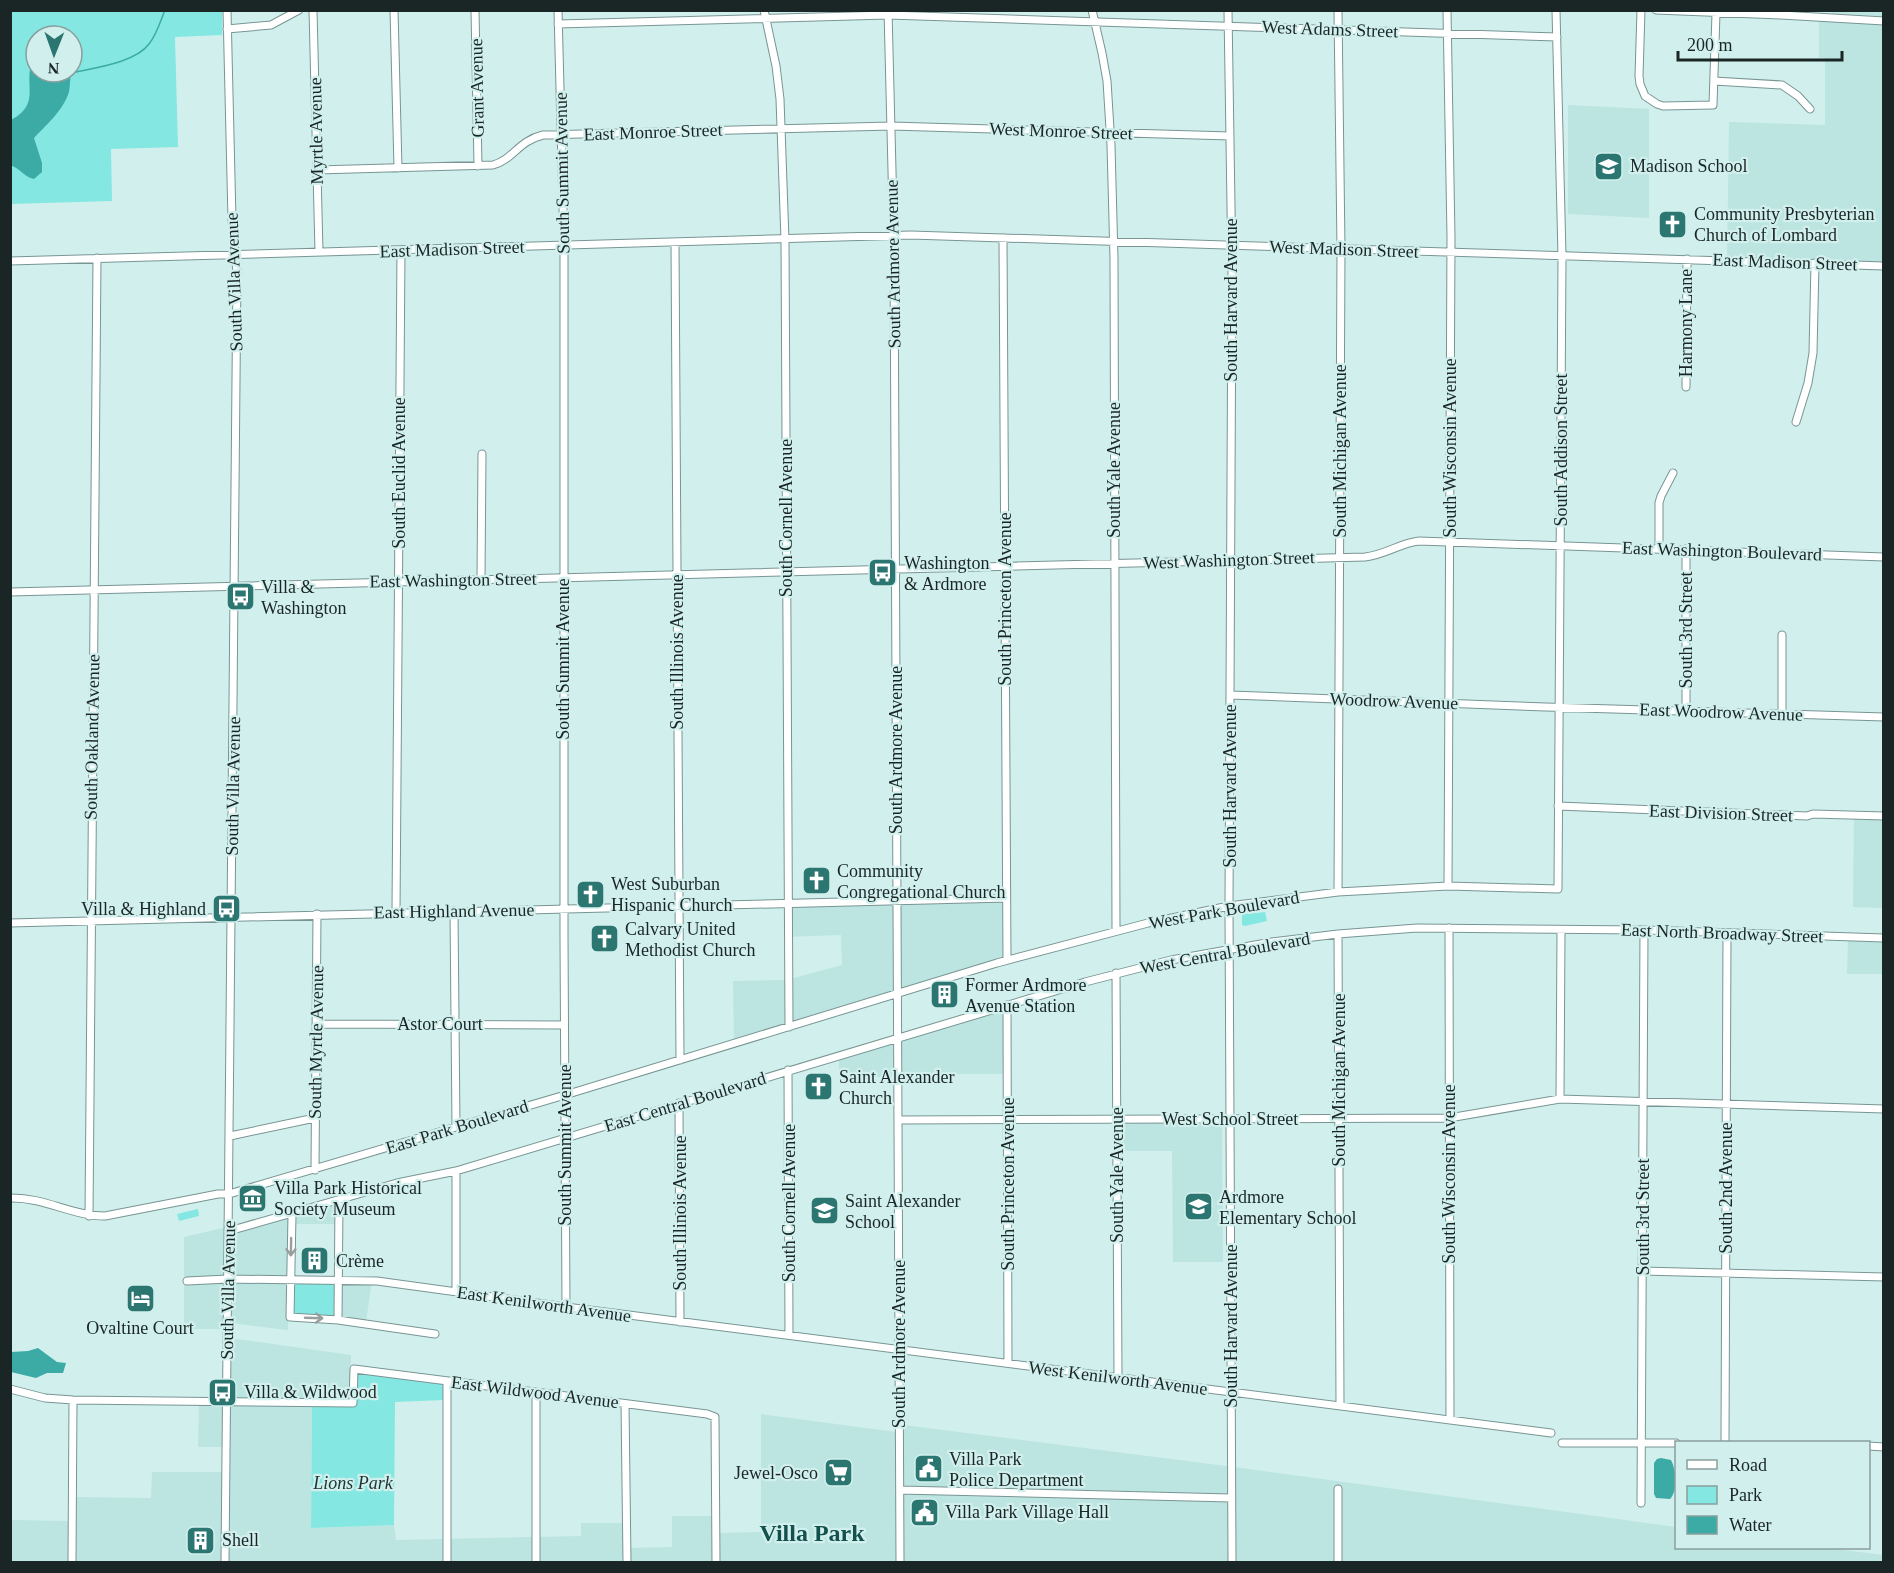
<svg xmlns="http://www.w3.org/2000/svg" width="1894" height="1573" viewBox="0 0 1894 1573" font-family="'Times New Roman',serif">
  <style>
    .built { fill: #bce4e1 }
    .green { fill: #85e7e1; fill-rule: evenodd }
    .water { fill: #3caba6 }
    .lines { fill: none; stroke-linecap: round; stroke-linejoin: round }
    .stream { stroke: #3caba6; stroke-width: 1.5 }
    .street-casing { stroke: #789593; stroke-width: 9 }
    .street { stroke: #fff; stroke-width: 7 }
    .oneway { stroke: #989d9d }
    .labels { text-anchor: middle; dominant-baseline: central; stroke-width: 4.5; stroke-linejoin: round; paint-order: stroke }
    .street-label { font-size: 18px; fill: #1a2625; stroke: #d1f0ed }
    .poi-label { font-size: 18px; fill: #1a2625; stroke: #d1f0ed; text-anchor: start }
    .park-label { font-size: 18px; font-style: italic; fill: #1c3433; stroke: #d1f0ed }
    .district-label { font-size: 24px; font-weight: bold; fill: #14514e; stroke: #d1f0ed }
  </style>
  <rect width="100%" height="100%" fill="#d1f0ed"/>
  <path class="built" d="M1832 11H1883V18L1832 16Z
    M1819 17 1883 23V263L1727 259 1729 122 1825 125V58H1819Z
    M1568 105 1649 109V218L1568 214Z
    M1854 813 1883 814V908L1853 907Z
    M1009 897V958L734 1041 733 981 786 980 842 965 841 935 785 937V900Z
    M1848 939 1883 940V974H1847Z
    M1006 1007V1074H899L900 1039Z
    M897 1039 896 1077H839V1057Z
    M1118 1120 1222 1125 1223 1262H1173L1172 1151H1118Z
    M338 1203V1224H293V1216Z
    M290 1217 288 1330 230 1323V1233Z
    M227 1227 226 1329H184V1237Z
    M341 1280H372L366 1322 340 1318Z
    M230 1338 351 1355V1401L229 1400Z
    M199 1403 225 1404 224 1447H198Z
    M229 1404 312 1405 311 1528 394 1525 396 1540 581 1536V1523H624L625 1548 672 1547V1516H713V1562H228Z
    M761 1414 896 1432 904 1425 1234 1467 1676 1527V1548H1828L1883 1555 1884 1562H718L717 1533 761 1532Z
    M152 1472H224L223 1562H74V1497L151 1498Z
    M11 1520 70 1521V1562H11Z"/>
  <path class="green" d="M10 11H222V35L175 37 178 147 111 149 112 201 11 204ZM36 36H72V72H36Z
    M1265 912 1267 921 1245 926 1242 925V915L1244 914Z
    M198 1209 199 1216 179 1221 177 1214Z
    M293 1281 337 1282V1317L292 1316Z
    M358 1372 445 1383V1400L395 1402 394 1525 311 1528 312 1405 356 1406Z"/>
  <path class="water" d="M34 57H36V72L71 73C70 79 70 86 69 92 63 111 45 126 34 138L42 163V172L34 179C24 177 20 168 10 165L11 120C43 103 21 83 34 57Z
    M38 1348 57 1362 66 1363 63 1373H47L36 1378 11 1372V1352L28 1351Z
    M1661 1458 1671 1460C1676 1469 1678 1491 1670 1499L1656 1498 1654 1494V1463L1657 1459Z"/>
  <g class="lines">
    <path class="stream" d="M71 73C93 68 135 63 149 44 157 34 160 22 165 10"/>
    <defs>
      <path id="street" d="M313 10 319 252
        M394 10 398 168
        M475 10 478 166
        M558 10 564 246V936L566 1307
        M764 10 776 66 780 99 785 240 789 1027
        M888 10 894 251 900 1562
        M1092 10 1102 53 1107 81 1111 145 1114 258 1116 931
        M1228 10 1232 272 1229 906 1232 1562
        M1338 10 1341 249 1338 892
        M1447 10 1451 237 1448 886
        M1641 10 1639 76 1640 84 1645 96 1657 104 1663 106 1713 105 1716 13
        M1656 10 1781 15 1884 21
        M558 24 888 15 1557 37
        M227 29 271 25 299 10
        M1714 81 1782 85 1798 96 1810 109
        M317 170 493 165C514 159 518 141 543 135L891 126 1230 136
        M1003 238 1007 960
        M675 243 680 1060
        M10 261 911 235 1884 266
        M1686 387 1687 259
        M1796 422 1808 383 1813 353 1815 263
        M1659 548V503L1661 496 1673 473
        M481 579 482 454
        M10 592 1365 557C1385 555 1400 543 1419 541L1884 557
        M1230 695 1546 707 1884 717
        M1686 711V549
        M1782 714V635
        M1558 806 1807 816 1813 814 1884 816
        M454 911 456 1127
        M396 912 401 250
        M10 923 1006 898
        M1449 928 1450 1420
        M1338 934 1340 1406
        M1116 973 1118 1378
        M1007 1005 1008 1363
        M316 1024 564 1025
        M788 1070 789 1335
        M1560 1099 1561 931
        M679 1103 680 1322
        M898 1120 1449 1118 1560 1099 1884 1109
        M230 1136 315 1118
        M315 1170 317 914
        M456 1171V1292
        M10 1198C44 1197 72 1216 105 1216L218 1194H229L565 1095 997 963 1148 923 1229 906 1338 892 1448 886 1558 889 1562 256 1556 10
        M292 1215 290 1317 338 1320 435 1334
        M89 1216 97 258
        M229 1231 397 1183 456 1171 1085 982 1171 960 1272 942 1338 934 1417 928 1644 930 1884 938
        M1642 1271 1884 1277
        M187 1281 228 1279 377 1281 566 1307 1551 1433
        M338 1320 339 1201
        M447 1381V1562
        M10 1389 45 1398 73 1400 353 1403 354 1369 707 1414 715 1417 716 1562
        M625 1404 627 1562
        M1725 1442 1727 933
        M1562 1443H1676
        M1868 1446 1884 1447
        M1338 1489V1562
        M900 1490 1231 1498
        M1641 1503 1644 930
        M72 1562 73 1400
        M225 1562 237 273 232 220 227 10
        M536 1562V1392"/>
    </defs>
    <use href="#street" class="street-casing"/>
    <use href="#street" class="street"/>
  </g>
  <defs><path id="oneway-shaft" d="M-6 0H5M1.5-3L5.5 0L1.5 3" fill="none" stroke-width="1.6" stroke-linecap="round" stroke-linejoin="round" transform="scale(1.5)"/></defs>
  <g class="oneway">
    <use href="#oneway-shaft" transform="translate(291 1247) rotate(91)"/>
    <use href="#oneway-shaft" transform="translate(314 1318) rotate(2)"/>
  </g>
  <defs>
    <symbol id="school-square" viewBox="-11 -11 22 22"><rect x="-9" y="-9" width="18" height="18" rx="4" fill="#2c7672" stroke="#d1f0ed"/><path d="M0-5L7-2L0 1L-7-2ZM-4 1L0 2.5L4 1V4Q0 6-4 4Z" fill="#fff"/></symbol>
    <symbol id="church-square" viewBox="-11 -11 22 22"><rect x="-9" y="-9" width="18" height="18" rx="4" fill="#2c7672" stroke="#d1f0ed"/><path d="M-1.2-6h2.4v3.5h3.3v2.4h-3.3V6h-2.4V-.1h-3.3v-2.4h3.3Z" fill="#fff"/></symbol>
    <symbol id="bus-square" viewBox="-11 -11 22 22"><rect x="-9" y="-9" width="18" height="18" rx="4" fill="#2c7672" stroke="#d1f0ed"/><path d="M-5-6H5V4H4V6H2V4H-2V6H-4V4H-5ZM-3.5-4V0h7V-4ZM-3.5 1.2v1.5H-2V1.2ZM2 1.2v1.5H3.5V1.2Z" fill="#fff"/></symbol>
    <symbol id="building-square" viewBox="-11 -11 22 22"><rect x="-9" y="-9" width="18" height="18" rx="4" fill="#2c7672" stroke="#d1f0ed"/><path d="M-4-6H4V6H1V3H-1V6H-4ZM-2.5-4.3h1.7v1.8h-1.7ZM.8-4.3h1.7v1.8H.8ZM-2.5-1h1.7V.8h-1.7ZM.8-1h1.7V.8H.8Z" fill="#fff"/></symbol>
    <symbol id="museum-square" viewBox="-11 -11 22 22"><rect x="-9" y="-9" width="18" height="18" rx="4" fill="#2c7672" stroke="#d1f0ed"/><path d="M0-6L6-3V-2H-6V-3ZM-5-1h2V3h-2ZM-1-1h2V3h-2ZM3-1h2V3H3ZM-6 4H6V6H-6Z" fill="#fff"/></symbol>
    <symbol id="hotel-square" viewBox="-11 -11 22 22"><rect x="-9" y="-9" width="18" height="18" rx="4" fill="#2c7672" stroke="#d1f0ed"/><path d="M-6-4.5h1.5V1H6V5H4.5V3h-9V5H-6ZM-4 0a1.8 1.8 0 1 1 3.6 0ZM.5 0V-2.5h3Q6-2.5 6 0Z" fill="#fff"/></symbol>
    <symbol id="civic-square" viewBox="-11 -11 22 22"><rect x="-9" y="-9" width="18" height="18" rx="4" fill="#2c7672" stroke="#d1f0ed"/><path d="M-.6-6.5H3V-4.5H.6V-3L4-1V1h2V6H-6V1h2V-1L-.6-3ZM-1.2 2.5V6h2.4V2.5Z" fill="#fff"/></symbol>
    <symbol id="supermarket-square" viewBox="-11 -11 22 22"><rect x="-9" y="-9" width="18" height="18" rx="4" fill="#2c7672" stroke="#d1f0ed"/><path d="M-6-5.5h2.5l.6 2H6L4.5 2H-2.5L-4.4-4H-6ZM-1.5 3.2a1.3 1.3 0 1 0 .1 0ZM3 3.2a1.3 1.3 0 1 0 .1 0Z" fill="#fff"/></symbol>
  </defs>
  <g fill-rule="evenodd">
    <use href="#school-square" x="1592" y="150" width="33" height="33"/>
    <use href="#church-square" x="1656" y="208" width="33" height="33"/>
    <use href="#bus-square" x="866" y="556" width="33" height="33"/>
    <use href="#bus-square" x="224" y="580" width="33" height="33"/>
    <use href="#church-square" x="800" y="864" width="33" height="33"/>
    <use href="#church-square" x="574" y="878" width="33" height="33"/>
    <use href="#bus-square" x="210" y="892" width="33" height="33"/>
    <use href="#church-square" x="588" y="922" width="33" height="33"/>
    <use href="#building-square" x="928" y="978" width="33" height="33"/>
    <use href="#church-square" x="802" y="1070" width="33" height="33"/>
    <use href="#museum-square" x="236" y="1182" width="33" height="33"/>
    <use href="#school-square" x="1182" y="1190" width="33" height="33"/>
    <use href="#school-square" x="808" y="1194" width="33" height="33"/>
    <use href="#building-square" x="298" y="1244" width="33" height="33"/>
    <use href="#hotel-square" x="124" y="1282" width="33" height="33"/>
    <use href="#bus-square" x="206" y="1376" width="33" height="33"/>
    <use href="#civic-square" x="912" y="1452" width="33" height="33"/>
    <use href="#supermarket-square" x="822" y="1456" width="33" height="33"/>
    <use href="#civic-square" x="908" y="1496" width="33" height="33"/>
    <use href="#building-square" x="184" y="1524" width="33" height="33"/>
  </g>
  <g class="labels">
    <g class="street-label">
      <text transform="translate(1330 29) rotate(2)">West Adams Street</text>
      <text transform="translate(477 88) rotate(-91)">Grant Avenue</text>
      <text transform="translate(316 131) rotate(-91)">Myrtle Avenue</text>
      <text transform="translate(1061 131) rotate(2)">West Monroe Street</text>
      <text transform="translate(653 132) rotate(-2)">East Monroe Street</text>
      <text transform="translate(562 173) rotate(-91)">South Summit Avenue</text>
      <text transform="translate(452 249) rotate(-2)">East Madison Street</text>
      <text transform="translate(1344 249) rotate(2)">West Madison Street</text>
      <text transform="translate(1785 262) rotate(2)">East Madison Street</text>
      <text transform="translate(893 264) rotate(-91)">South Ardmore Avenue</text>
      <text transform="translate(234 282) rotate(-92)">South Villa Avenue</text>
      <text transform="translate(1231 300) rotate(-90)">South Harvard Avenue</text>
      <text transform="translate(1686 323) rotate(-90)">Harmony Lane</text>
      <text transform="translate(1450 448) rotate(-90)">South Wisconsin Avenue</text>
      <text transform="translate(1561 450) rotate(-90)">South Addison Street</text>
      <text transform="translate(1340 451) rotate(-90)">South Michigan Avenue</text>
      <text transform="translate(1114 470) rotate(-90)">South Yale Avenue</text>
      <text transform="translate(399 473) rotate(-90)">South Euclid Avenue</text>
      <text transform="translate(786 518) rotate(-90)">South Cornell Avenue</text>
      <text transform="translate(1722 551) rotate(2)">East Washington Boulevard</text>
      <text transform="translate(1229 560) rotate(-2)">West Washington Street</text>
      <text transform="translate(453 580) rotate(-1)">East Washington Street</text>
      <text transform="translate(1005 599) rotate(-90)">South Princeton Avenue</text>
      <text transform="translate(1686 630) rotate(-90)">South 3rd Street</text>
      <text transform="translate(677 652) rotate(-90)">South Illinois Avenue</text>
      <text transform="translate(563 659) rotate(-90)">South Summit Avenue</text>
      <text transform="translate(1394 701) rotate(2)">Woodrow Avenue</text>
      <text transform="translate(1721 712) rotate(2)">East Woodrow Avenue</text>
      <text transform="translate(92 737) rotate(-89)">South Oakland Avenue</text>
      <text transform="translate(896 750) rotate(-90)">South Ardmore Avenue</text>
      <text transform="translate(233 786) rotate(-89)">South Villa Avenue</text>
      <text transform="translate(1230 786) rotate(-90)">South Harvard Avenue</text>
      <text transform="translate(1721 813) rotate(2)">East Division Street</text>
      <text transform="translate(1224 910) rotate(-10)">West Park Boulevard</text>
      <text transform="translate(454 911) rotate(-1)">East Highland Avenue</text>
      <text transform="translate(1722 933) rotate(2)">East North Broadway Street</text>
      <text transform="translate(1225 953) rotate(-10)">West Central Boulevard</text>
      <text x="440" y="1024">Astor Court</text>
      <text transform="translate(316 1042) rotate(-89)">South Myrtle Avenue</text>
      <text transform="translate(1339 1080) rotate(-90)">South Michigan Avenue</text>
      <text transform="translate(685 1102) rotate(-17)">East Central Boulevard</text>
      <text x="1230" y="1119">West School Street</text>
      <text transform="translate(457 1127) rotate(-17)">East Park Boulevard</text>
      <text transform="translate(565 1145) rotate(-90)">South Summit Avenue</text>
      <text transform="translate(1449 1174) rotate(-90)">South Wisconsin Avenue</text>
      <text transform="translate(1117 1175) rotate(-90)">South Yale Avenue</text>
      <text transform="translate(1008 1184) rotate(-90)">South Princeton Avenue</text>
      <text transform="translate(1726 1188) rotate(-90)">South 2nd Avenue</text>
      <text transform="translate(789 1203) rotate(-90)">South Cornell Avenue</text>
      <text transform="translate(680 1213) rotate(-90)">South Illinois Avenue</text>
      <text transform="translate(1643 1217) rotate(-90)">South 3rd Street</text>
      <text transform="translate(228 1290) rotate(-89)">South Villa Avenue</text>
      <text transform="translate(544 1304) rotate(8)">East Kenilworth Avenue</text>
      <text transform="translate(1231 1326) rotate(-90)">South Harvard Avenue</text>
      <text transform="translate(899 1344) rotate(-90)">South Ardmore Avenue</text>
      <text transform="translate(1118 1378) rotate(7)">West Kenilworth Avenue</text>
      <text transform="translate(535 1392) rotate(7)">East Wildwood Avenue</text>
    </g>
    <g class="poi-label">
      <text x="1630" y="166">Madison School</text>
      <text x="1694" y="214">Community Presbyterian<tspan x="1694" dy="21">Church of Lombard</tspan></text>
      <text x="904" y="563">Washington<tspan x="904" dy="21">&amp; Ardmore</tspan></text>
      <text x="261" y="587">Villa &amp;<tspan x="261" dy="21">Washington</tspan></text>
      <text x="837" y="871">Community<tspan x="837" dy="21">Congregational Church</tspan></text>
      <text x="611" y="884">West Suburban<tspan x="611" dy="21">Hispanic Church</tspan></text>
      <text x="206" y="909" text-anchor="end">Villa &amp; Highland</text>
      <text x="625" y="929">Calvary United<tspan x="625" dy="21">Methodist Church</tspan></text>
      <text x="965" y="985">Former Ardmore<tspan x="965" dy="21">Avenue Station</tspan></text>
      <text x="839" y="1077">Saint Alexander<tspan x="839" dy="21">Church</tspan></text>
      <text x="274" y="1188">Villa Park Historical<tspan x="274" dy="21">Society Museum</tspan></text>
      <text x="1219" y="1197">Ardmore<tspan x="1219" dy="21">Elementary School</tspan></text>
      <text x="845" y="1201">Saint Alexander<tspan x="845" dy="21">School</tspan></text>
      <text x="336" y="1261">Crème</text>
      <text x="140" y="1328" text-anchor="middle">Ovaltine Court</text>
      <text x="244" y="1392">Villa &amp; Wildwood</text>
      <text x="949" y="1459">Villa Park<tspan x="949" dy="21">Police Department</tspan></text>
      <text x="818" y="1473" text-anchor="end">Jewel-Osco</text>
      <text x="945" y="1512">Villa Park Village Hall</text>
      <text x="222" y="1540">Shell</text>
    </g>
    <g class="park-label">
      <text x="353" y="1483">Lions Park</text>
    </g>
    <g class="district-label">
      <text x="812" y="1533">Villa Park</text>
    </g>
  </g>
  <rect width="1894" height="1573" fill="none" stroke="#1a2625" stroke-width="24"/>
  <rect x="1675" y="1441" width="195" height="108" fill="#d1f0ed" stroke="#889f9d" stroke-width="1.5"/>
  <rect x="1687" y="1460" width="30" height="9" fill="#ffffff" stroke="#889f9d" stroke-width="1.5"/>
  <text x="1729" y="1471" font-size="18" fill="#1a2625">Road</text>
  <rect x="1687" y="1486" width="30" height="18" fill="#85e7e1" stroke="#889f9d" stroke-width="1.5"/>
  <text x="1729" y="1501" font-size="18" fill="#1a2625">Park</text>
  <rect x="1687" y="1516" width="30" height="18" fill="#3caba6" stroke="#889f9d" stroke-width="1.5"/>
  <text x="1729" y="1531" font-size="18" fill="#1a2625">Water</text>
  <g transform="translate(54 54) rotate(181)"><circle r="28" fill="#d1f0ed" stroke="#889f9d" stroke-width="1.5"/>
  <path d="M0-4.5L10 22L0 15L-10 22Z" fill="#2c7672"/>
  <text y="-9" font-size="16" font-weight="bold" text-anchor="middle" fill="#1a2625">N</text>
  </g>
  <path d="M1678 51v9h164v-9" fill="none" stroke="#1a2625" stroke-width="3"/>
  <text x="1687" y="51" font-size="18" fill="#1a2625" stroke="#d1f0ed" stroke-width="4.5" paint-order="stroke">200 m</text>
</svg>
